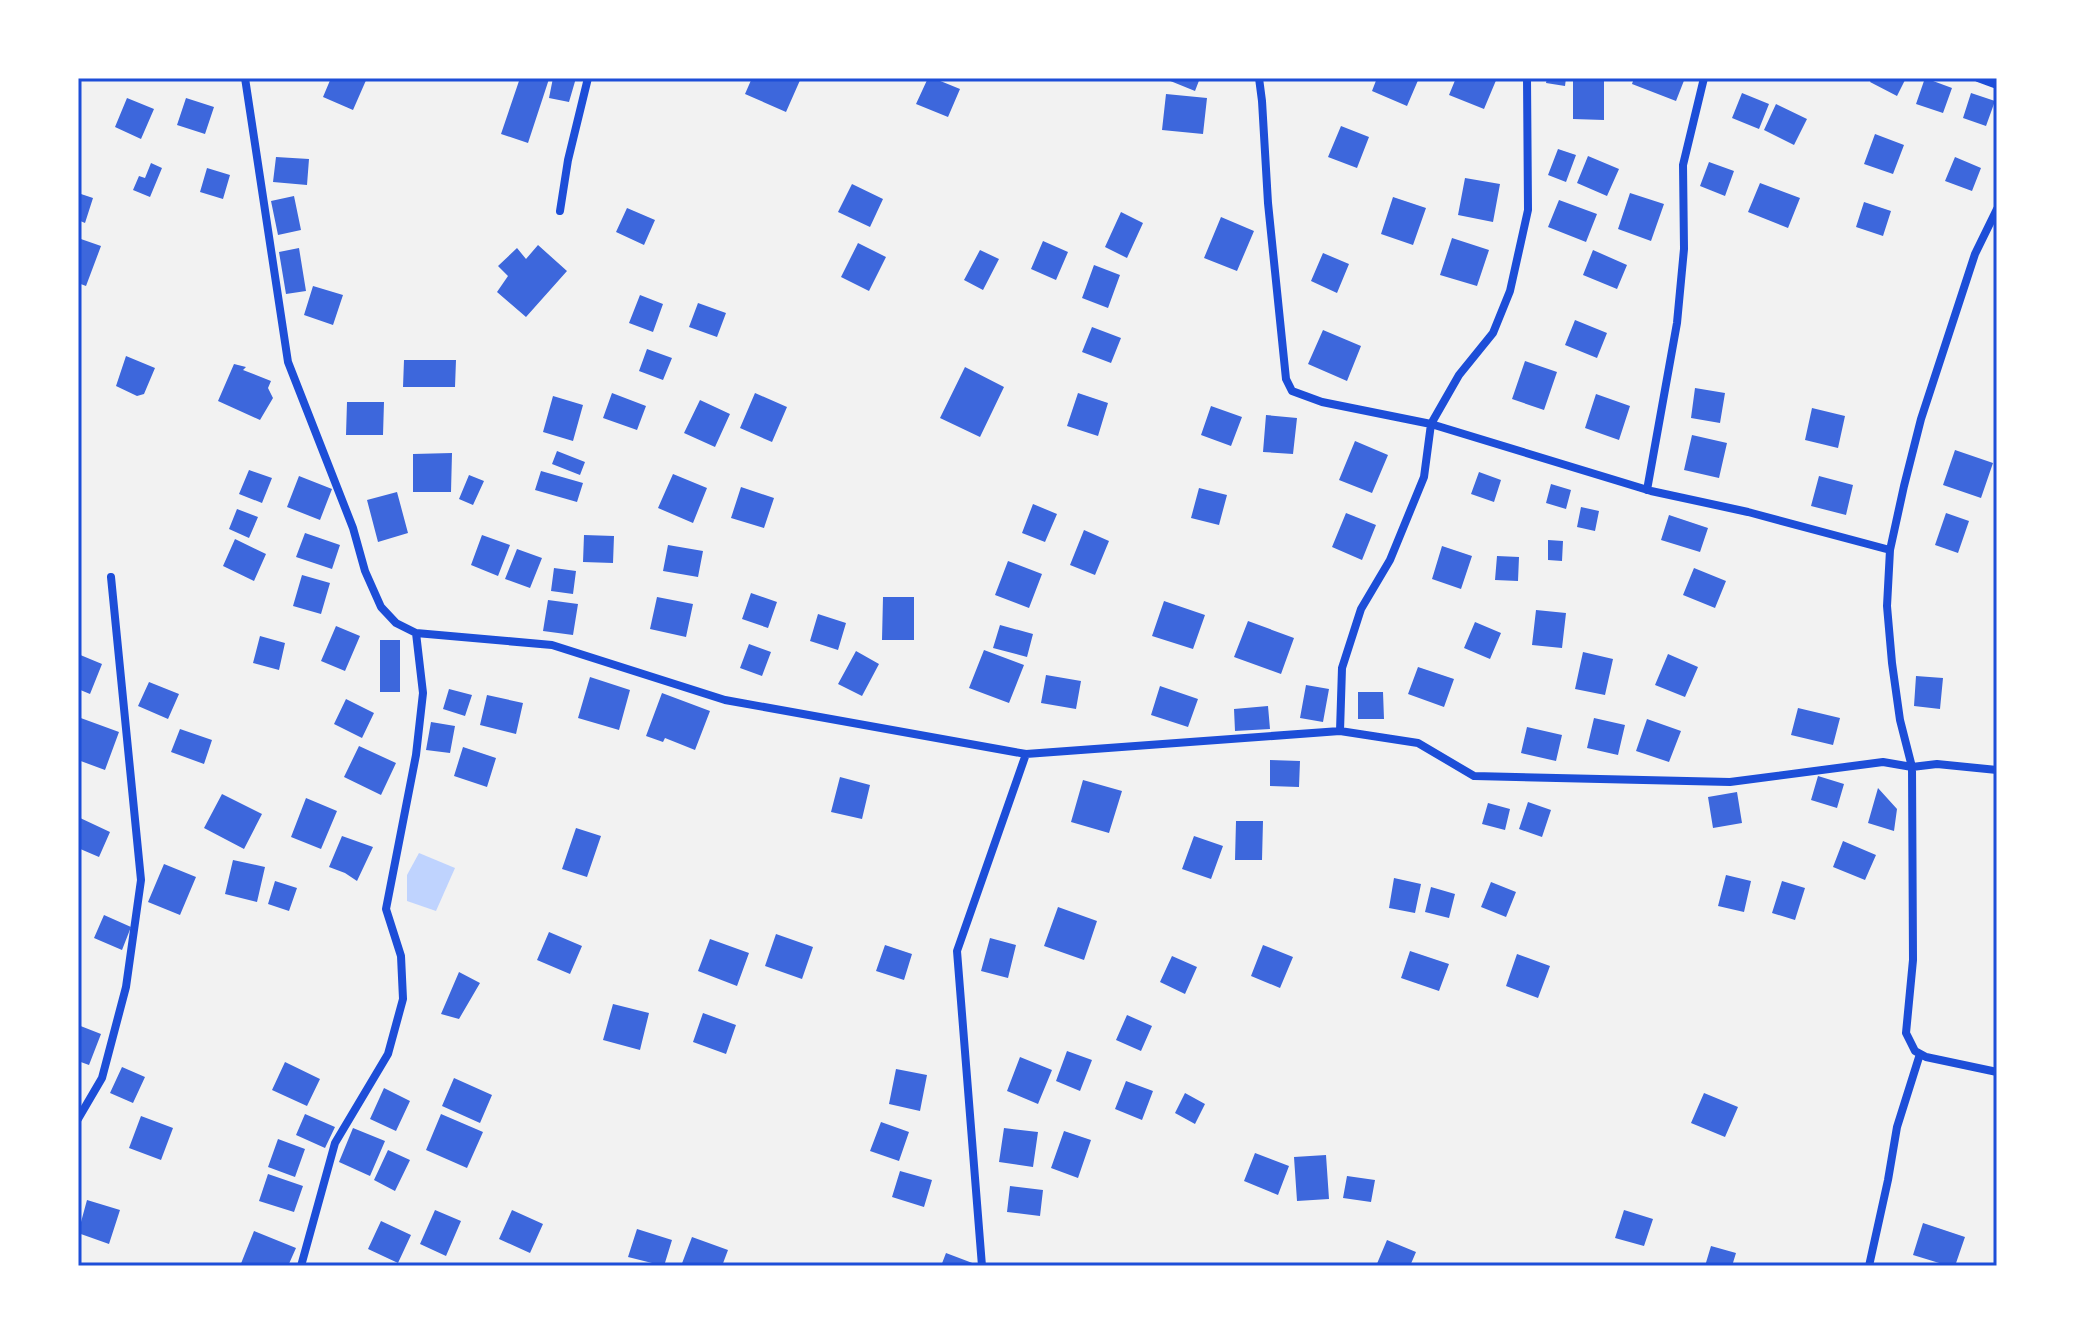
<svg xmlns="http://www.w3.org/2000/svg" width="2075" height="1344" viewBox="0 0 2075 1344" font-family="Inter,sans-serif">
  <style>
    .water { fill: #bfd3fe }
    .building { fill: #3d67dc }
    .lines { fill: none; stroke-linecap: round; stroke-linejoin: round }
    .minor { stroke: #1d4ed8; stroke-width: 8 }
    .neatline { fill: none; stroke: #1d4ed8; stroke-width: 3 }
  </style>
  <rect width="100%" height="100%" fill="#f2f2f2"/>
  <path class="water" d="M419 853 455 868 436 911 407 901V875Z"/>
  <path class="building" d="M331 78H367L353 110 323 97Z
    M520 78 549 79 528 143 501 134Z
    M553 78H576L569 102 549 98Z
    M752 78H801L786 112 745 94Z
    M928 78H933L960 89 948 117 916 104Z
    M1163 78H1200L1195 91Z
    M1377 78H1419L1407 106 1372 91Z
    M1456 78H1497L1484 109 1449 95Z
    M1547 78H1566L1565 86 1546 83Z
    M1573 78H1604V120L1573 119Z
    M1634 78H1685L1676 101 1632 84Z
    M1872 78H1906L1897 96 1870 82Z
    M1925 78 1952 88 1943 113 1916 104Z
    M1742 93 1769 104 1759 129 1732 118Z
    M1971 93 1995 101 1986 126 1963 118Z
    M1166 94 1207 98 1203 134 1162 130Z
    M127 98 154 109 141 139 115 127Z
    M186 98 214 107 205 134 177 125Z
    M1776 104 1807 119 1794 145 1764 130Z
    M1341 126 1369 137 1357 168 1328 157Z
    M1875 134 1904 145 1893 174 1864 164Z
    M1558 149 1576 155 1566 182 1548 175Z
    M1588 156 1619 169 1607 196 1577 183Z
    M276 157 309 159 307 185 273 182Z
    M1955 157 1981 168 1972 191 1945 181Z
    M1709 162 1734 171 1725 196 1700 186Z
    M151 163 162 168 150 197 133 190 139 176 145 178Z
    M207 168 230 175 223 199 200 192Z
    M1465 178 1500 184 1493 222 1458 215Z
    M1760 183 1800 198 1788 228 1748 212Z
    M852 184 883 199 870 227 838 212Z
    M78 193 93 198 85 223 78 220Z
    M1630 193 1664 204 1651 241 1618 229Z
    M294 196 301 230 278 235 271 201Z
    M1393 197 1426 208 1413 245 1381 234Z
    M1559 200 1597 214 1586 242 1548 227Z
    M1864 202 1891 211 1883 236 1856 227Z
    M627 208 655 220 644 245 616 232Z
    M1121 212 1143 223 1127 258 1105 247Z
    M1221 217 1254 231 1237 271 1204 258Z
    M78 238 101 246 86 286 78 283Z
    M1452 238 1489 250 1477 286 1440 275Z
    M1043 241 1068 252 1056 280 1031 269Z
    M858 243 886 257 869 291 841 277Z
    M538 245 567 271 526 317 497 292 508 276 498 266 517 248 526 259Z
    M299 248 306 291 286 294 279 252Z
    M980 250 999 259 983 290 964 280Z
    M1593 250 1627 265 1617 289 1583 275Z
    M1323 253 1349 264 1337 293 1311 281Z
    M1094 265 1120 275 1108 308 1082 298Z
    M313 286 343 295 333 325 304 315Z
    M640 295 663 304 653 332 629 323Z
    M698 303 726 313 717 337 689 327Z
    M1575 320 1607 333 1597 358 1565 345Z
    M1092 327 1121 338 1111 363 1082 352Z
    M1323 330 1361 346 1347 381 1308 364Z
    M647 349 672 358 663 380 639 371Z
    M126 356 155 368 144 394 137 396 116 386Z
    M404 360H456L455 387H403Z
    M1525 361 1557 372 1544 410 1512 399Z
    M234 364 246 367 243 370 271 381 268 388 273 398 260 420 218 401Z
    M965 367 1004 387 980 437 940 418Z
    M1695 388 1725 393 1720 423 1691 418Z
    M612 393 646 406 637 430 603 418Z
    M755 393 787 407 772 442 740 428Z
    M1078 393 1108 403 1098 436 1067 426Z
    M1596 394 1630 406 1619 440 1585 428Z
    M553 396 583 405 573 441 543 432Z
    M700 400 730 414 715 447 684 433Z
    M347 402H384L383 435H346Z
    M1211 406 1242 417 1231 446 1201 435Z
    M1812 408 1845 416 1838 448 1805 440Z
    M1266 415 1297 418 1293 454 1263 452Z
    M1692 435 1727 443 1719 478 1684 470Z
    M1355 441 1388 455 1372 493 1339 480Z
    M1955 450 1993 463 1981 498 1943 485Z
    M557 451 585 462 580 475 552 464Z
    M452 453 451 492H413V454Z
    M249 470 272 478 262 503 239 494Z
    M541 471 583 483 577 502 535 490Z
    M1479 472 1501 480 1494 502 1471 494Z
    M673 474 707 488 693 523 658 508Z
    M469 475 484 481 473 505 459 499Z
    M299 476 332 489 320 520 287 507Z
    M1819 476 1853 485 1846 515 1811 506Z
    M1551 484 1571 490 1566 509 1546 503Z
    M741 487 774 498 764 528 731 518Z
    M1199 488 1227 495 1219 525 1191 518Z
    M397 492 408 533 378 542 367 500Z
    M1033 504 1057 514 1045 542 1022 533Z
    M1581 507 1599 511 1595 531 1577 527Z
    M237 509 258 517 249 538 229 529Z
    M1346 513 1376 525 1362 560 1332 547Z
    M1946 513 1969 521 1958 553 1935 545Z
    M1669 515 1708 528 1700 552 1661 540Z
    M1084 530 1109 541 1095 575 1070 565Z
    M305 533 340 545 332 569 296 557Z
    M482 535 510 545 498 576 471 565Z
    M584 535 614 536 613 563 583 562Z
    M235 539 266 554 254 581 223 566Z
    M1548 540 1563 541 1562 561 1548 560Z
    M668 545 703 551 698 577 663 571Z
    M1442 546 1472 556 1461 589 1432 579Z
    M517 549 542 558 530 588 505 579Z
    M1497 556 1519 557 1518 581 1495 580Z
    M1008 561 1042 574 1029 608 995 595Z
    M554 568 576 571 573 594 551 591Z
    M1694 568 1726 581 1715 608 1683 595Z
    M302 575 330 583 321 614 293 606Z
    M751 593 777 602 768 628 742 619Z
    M657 597 693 604 686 637 650 629Z
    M883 597H914V640H882Z
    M548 600 578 604 573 635 543 631Z
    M1164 601 1205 615 1193 649 1152 636Z
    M1536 610 1566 613 1562 648 1532 645Z
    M818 614 846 623 838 650 810 641Z
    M1248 621 1294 638 1281 674 1234 657Z
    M1475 622 1501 633 1490 659 1464 648Z
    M1000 625 1033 634 1027 657 993 648Z
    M336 626 360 636 345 671 321 661Z
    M260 636 285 643 279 670 253 663Z
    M380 640H400V692H380Z
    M749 644 771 652 762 676 740 668Z
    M984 650 1024 665 1009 703 969 688Z
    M856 651 879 664 862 696 838 684Z
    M1583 652 1613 659 1605 695 1575 689Z
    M78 654 102 664 90 694 78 689Z
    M1668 654 1698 667 1685 697 1655 685Z
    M1418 667 1454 679 1444 707 1408 694Z
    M1046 675 1081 681 1076 709 1041 703Z
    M1916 676 1943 678 1940 709 1914 706Z
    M590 677 630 690 619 730 578 718Z
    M149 682 179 694 168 719 138 706Z
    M1306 685 1329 689 1323 722 1300 718Z
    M1160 686 1198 699 1188 727 1151 715Z
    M449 689 472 695 465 716 443 709Z
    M1358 692H1383L1384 719H1358Z
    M662 693 710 711 695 750 665 738 663 742 646 736Z
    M487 695 523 703 516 734 480 725Z
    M346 699 374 713 362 738 334 724Z
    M1268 706 1270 729 1235 731 1234 709Z
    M1798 708 1840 718 1833 745 1791 735Z
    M78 717 119 732 105 770 78 760Z
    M1594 718 1625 725 1618 755 1587 748Z
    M1647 719 1681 731 1669 762 1636 751Z
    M431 722 455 726 450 753 426 750Z
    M1527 727 1562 735 1556 761 1521 753Z
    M180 729 212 740 204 764 171 752Z
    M359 746 396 763 381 795 344 777Z
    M463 747 496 758 487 787 454 776Z
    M1270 760 1300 761 1299 787 1270 786Z
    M1818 776 1844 784 1837 808 1811 800Z
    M840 777 870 785 862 819 831 812Z
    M1083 780 1122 791 1109 833 1071 822Z
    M1878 788 1897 809 1894 831 1868 823Z
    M1737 792 1742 823 1713 828 1708 797Z
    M222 794 262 814 244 849 204 828Z
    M306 798 337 811 321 849 291 837Z
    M1528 802 1551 810 1542 837 1519 829Z
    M1488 803 1510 809 1505 830 1482 824Z
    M78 817 110 832 99 857 78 848Z
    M1236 821H1263L1262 860H1235Z
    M576 828 601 836 587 877 562 869Z
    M342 836 373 847 357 881 345 873 329 867Z
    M1194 836 1223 846 1211 879 1182 869Z
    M1843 841 1876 855 1865 880 1833 867Z
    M233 860 265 867 257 902 225 894Z
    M164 864 196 877 180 915 148 902Z
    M1726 875 1751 881 1744 912 1718 906Z
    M1394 878 1421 884 1415 913 1389 908Z
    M275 881 297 888 289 911 268 904Z
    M1782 881 1805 888 1795 920 1772 913Z
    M1491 882 1516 892 1506 917 1481 907Z
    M1431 887 1455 894 1449 918 1425 912Z
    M1058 907 1097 921 1084 960 1044 946Z
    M104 915 131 927 122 950 94 938Z
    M549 932 582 946 570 974 537 960Z
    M776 934 813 947 802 979 765 966Z
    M990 938 1016 945 1008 978 981 971Z
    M710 939 749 953 737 986 698 971Z
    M885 945 912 954 904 980 876 971Z
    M1263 945 1293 957 1280 988 1251 976Z
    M1410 951 1449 964 1439 991 1401 978Z
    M1517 954 1550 966 1538 998 1506 986Z
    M1172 956 1197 967 1185 994 1160 982Z
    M459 972 480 983 459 1019 441 1014Z
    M613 1004 649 1013 640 1050 603 1040Z
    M703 1013 736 1025 726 1054 693 1042Z
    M1127 1015 1152 1026 1141 1051 1116 1040Z
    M78 1025 101 1034 89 1065 78 1061Z
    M1067 1051 1092 1060 1080 1091 1056 1081Z
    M1020 1057 1052 1070 1038 1104 1007 1091Z
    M285 1062 320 1079 307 1106 272 1090Z
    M122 1067 145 1077 133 1103 110 1093Z
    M896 1069 927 1075 920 1111 889 1104Z
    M454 1078 492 1095 480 1123 442 1106Z
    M1126 1081 1153 1091 1142 1120 1115 1109Z
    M384 1088 410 1101 396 1131 370 1119Z
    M1185 1093 1205 1104 1195 1124 1175 1113Z
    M1704 1093 1738 1107 1725 1137 1691 1123Z
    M305 1114 335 1127 325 1148 296 1135Z
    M441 1114 483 1132 467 1168 426 1150Z
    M141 1116 173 1128 161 1160 129 1148Z
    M881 1122 909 1132 899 1161 870 1151Z
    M353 1128 385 1141 370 1176 339 1162Z
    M1004 1128 1038 1132 1033 1167 999 1162Z
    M1064 1131 1091 1140 1078 1178 1051 1168Z
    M278 1139 305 1149 295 1177 268 1167Z
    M388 1150 410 1160 395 1191 374 1180Z
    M1255 1153 1289 1166 1278 1195 1244 1181Z
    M1326 1155 1329 1199 1297 1201 1294 1157Z
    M900 1171 932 1180 924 1207 892 1197Z
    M268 1174 303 1186 294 1212 259 1201Z
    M1347 1176 1375 1180 1371 1202 1343 1198Z
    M1010 1186 1043 1190 1040 1216 1007 1212Z
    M87 1200 120 1210 109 1244 78 1233Z
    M435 1210 461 1221 446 1256 420 1244Z
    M512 1210 543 1224 530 1253 499 1239Z
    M1624 1210 1653 1219 1644 1246 1615 1238Z
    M381 1221 411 1235 398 1263 368 1249Z
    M1923 1223 1965 1237 1955 1266H1949L1913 1255Z
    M637 1229 672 1240 664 1266 628 1257Z
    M254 1231 296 1248 288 1266H240Z
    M692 1237 728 1250 722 1266H681Z
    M1387 1240 1416 1252 1410 1266H1376Z
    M1711 1246 1736 1253 1732 1266H1705Z
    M946 1253 975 1264 974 1266H941Z"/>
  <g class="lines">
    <path class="minor" d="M245 78 288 362 353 528 365 571 381 607 396 623 416 633 552 645 725 700 1026 754 957 951 982 1266
      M1259 78 1262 101 1268 203 1286 379 1292 391 1322 402 1431 424 1651 491 1748 512 1890 550
      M1978 78 1997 85
      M1997 209 1975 254 1921 419 1904 486 1890 550 1887 606 1892 663 1900 720 1912 767 1937 764 1997 770
      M560 211 568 160 588 78
      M1647 490 1677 323 1684 249 1683 165 1704 78
      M1340 731 1342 668 1361 609 1390 560 1424 477 1431 424 1459 375 1493 333 1510 291 1528 210 1527 78
      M1026 754 1340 731 1418 743 1474 776 1730 782 1883 762 1912 767 1913 960 1906 1033 1915 1051 1926 1057 1997 1072
      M78 1119 102 1078 126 987 141 880 111 577
      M301 1266 335 1143 388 1054 403 999 401 956 386 909 416 755 423 693 416 633
      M1869 1266 1888 1180 1897 1127 1920 1054"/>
  </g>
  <rect width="2075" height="1344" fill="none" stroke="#ffffff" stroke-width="160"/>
  <rect x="80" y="80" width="1915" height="1184" class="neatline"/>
</svg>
